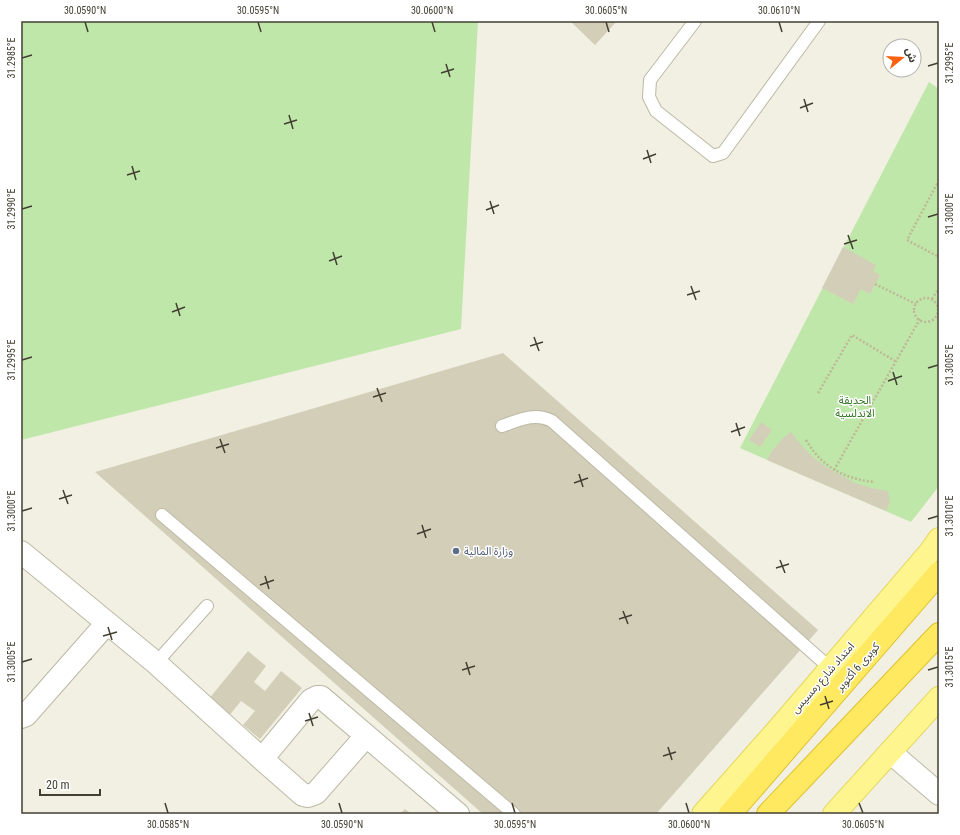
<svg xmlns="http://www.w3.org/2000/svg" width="960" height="835" viewBox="0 0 960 835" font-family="'Roboto Condensed','Noto Sans Arabic',sans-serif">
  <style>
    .green { fill: #bfe7aa }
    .building { fill: #d3ceb8 }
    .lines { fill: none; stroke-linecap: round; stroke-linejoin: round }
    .service-casing { stroke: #bdb9a5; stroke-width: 14 }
    .minor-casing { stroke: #bdb9a5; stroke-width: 24 }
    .primary-casing { stroke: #e4d65d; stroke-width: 24 }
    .motorway-casing { stroke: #dfc12f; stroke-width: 24 }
    .path { stroke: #bfb896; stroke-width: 2.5; stroke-dasharray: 2 2; stroke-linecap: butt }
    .service { stroke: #fff; stroke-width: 12 }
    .minor { stroke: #fff; stroke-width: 22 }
    .primary { stroke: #fff58e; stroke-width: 22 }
    .motorway { stroke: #ffe960; stroke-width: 22 }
    .ticks { fill: none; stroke: #434033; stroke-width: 1.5 }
    .service-dot { fill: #5c6f8a; stroke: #fff; stroke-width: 1.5 }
    .labels { text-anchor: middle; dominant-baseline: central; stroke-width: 3; stroke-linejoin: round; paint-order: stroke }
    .park-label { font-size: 11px; fill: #347426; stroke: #fff }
    .service-label { font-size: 11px; fill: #4e5e75; stroke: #fff; text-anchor: start }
    .street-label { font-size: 11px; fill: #434033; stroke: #fff }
    .neatline { fill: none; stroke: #434033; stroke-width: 1.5 }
    .ticks-label { font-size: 10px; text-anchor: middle; fill: #434033 }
  </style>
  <rect width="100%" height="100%" fill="#f1f0e2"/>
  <path class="green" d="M21 21H478L461 329 21 440Z
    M929 82 939 89V486L911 522 740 448Z"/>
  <path class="building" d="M570 21H617L595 45Z
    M843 247 876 265 873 271 880 275 870 294 861 289 853 304 822 288Z
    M503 353 818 630 656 814H483L95 472Z
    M761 422 772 430 760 447 749 440Z
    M791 432 801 445 813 457 826 467 855 483 871 488 888 491 890 502 886 511 767 460 772 451 784 437Z
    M248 651 266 666 254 682 265 691 281 671 302 688 260 739 243 725 255 711 241 701 228 717 208 700Z
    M405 809 411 814H400Z"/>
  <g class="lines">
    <defs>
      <path id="service" d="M695 21 650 80 649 97 656 111 713 156 723 153 819 21
        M502 426C519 420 535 412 552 421L830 668
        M162 515 514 814
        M156 663 207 606"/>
      <path id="minor" d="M21 552 156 663 262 759 303 795 308 796 316 793 366 736
        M21 717 26 715 107 623
        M890 752 939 794
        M262 759 311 700 317 697H321L458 814"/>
      <path id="primary" d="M703 814 780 727 930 552 939 539
        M834 814 939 698"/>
      <path id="motorway" d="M730 814 939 573
        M768 814 939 634"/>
    </defs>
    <use href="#service" class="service-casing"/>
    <use href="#minor" class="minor-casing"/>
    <use href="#primary" class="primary-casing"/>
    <use href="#motorway" class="motorway-casing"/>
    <path class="path" d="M939 180 907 240 939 257
      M875 284 916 304
      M914 310a12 12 0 1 1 24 0a12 12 0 1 1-24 0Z
      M932 299 939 288
      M818 393 852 335 895 361
      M806 440C822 467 844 479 875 482
      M834 470 920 319"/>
    <use href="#service" class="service"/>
    <use href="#minor" class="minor"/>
    <use href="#primary" class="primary"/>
    <use href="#motorway" class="motorway"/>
  </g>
  <path class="ticks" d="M85 22 88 32M258 22 261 32M432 22 435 32M606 22 609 32M779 22 782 32M22 58 32 55M446 64 450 77M928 66 938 63M441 73 454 69M804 99 808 112M800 108 813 103M289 115 293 129M284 124 297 120M647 150 651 163M643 159 656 154M132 166 136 180M127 175 140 171M490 201 494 214M22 209 32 206M486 210 499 205M928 217 938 214M848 235 853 249M844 244 857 240M333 252 337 265M329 261 342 256M691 286 696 300M687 295 700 291M176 303 180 316M172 312 185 307M534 337 539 351M530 346 543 342M22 360 32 357M928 368 938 365M893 372 897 385M888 381 902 376M377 388 382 402M373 397 386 393M736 423 740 436M731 432 745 427M220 439 225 453M216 448 229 444M579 474 583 487M574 483 588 478M63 490 68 504M59 499 72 495M22 511 32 508M928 519 938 516M422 525 426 538M417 534 431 529M780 560 785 573M776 568 789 564M265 576 269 589M260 585 274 580M623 611 628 624M619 619 632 615M108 627 112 640M103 636 117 632M22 662 32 659M466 662 470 675M462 670 475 666M928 670 938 667M825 696 829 709M820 705 833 701M309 713 313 726M305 721 318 717M668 747 672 760M663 756 676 752M165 803 168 813M339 803 342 813M512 803 515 813M686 803 689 813M859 803 863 813"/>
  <circle class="service-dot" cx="456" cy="551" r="4"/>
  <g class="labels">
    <g class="park-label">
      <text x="855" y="400">الحديقة<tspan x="855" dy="13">الاندلسية</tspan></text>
    </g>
    <g class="service-label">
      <text x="464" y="551">وزارة المالية</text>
    </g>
    <g class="street-label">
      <text transform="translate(858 667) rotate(-49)">كوبرى 6 أكتوبر</text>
      <text transform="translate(823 678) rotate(-49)">امتداد شارع رمسيس</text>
    </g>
  </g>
  <rect width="960" height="835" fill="none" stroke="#ffffff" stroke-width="44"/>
  <g transform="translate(902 58) rotate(72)"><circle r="19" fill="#ffffff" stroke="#b4b3ad"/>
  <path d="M0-3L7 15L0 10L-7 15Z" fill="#fd610e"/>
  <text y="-6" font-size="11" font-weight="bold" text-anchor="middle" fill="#434033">ش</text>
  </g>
  <path d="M40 789v6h60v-6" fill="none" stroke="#434033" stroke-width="2"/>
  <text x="46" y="789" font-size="12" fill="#434033" stroke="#ffffff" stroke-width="3" paint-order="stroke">20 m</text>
  <rect x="22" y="22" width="916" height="791" class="neatline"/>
  <g class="ticks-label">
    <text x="85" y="14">30.0590°N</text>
    <text x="258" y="14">30.0595°N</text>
    <text x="432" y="14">30.0600°N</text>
    <text x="606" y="14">30.0605°N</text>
    <text x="779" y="14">30.0610°N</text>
    <text transform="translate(11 58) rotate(-90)" y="4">31.2985°E</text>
    <text transform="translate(949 63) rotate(-90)" y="4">31.2995°E</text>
    <text transform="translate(11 209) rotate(-90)" y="4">31.2990°E</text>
    <text transform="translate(949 214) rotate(-90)" y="4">31.3000°E</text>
    <text transform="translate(11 360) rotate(-90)" y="4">31.2995°E</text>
    <text transform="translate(949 365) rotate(-90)" y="4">31.3005°E</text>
    <text transform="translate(11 511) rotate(-90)" y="4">31.3000°E</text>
    <text transform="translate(949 516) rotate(-90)" y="4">31.3010°E</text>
    <text transform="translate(11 662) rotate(-90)" y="4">31.3005°E</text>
    <text transform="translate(949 667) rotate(-90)" y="4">31.3015°E</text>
    <text x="168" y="828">30.0585°N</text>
    <text x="342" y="828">30.0590°N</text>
    <text x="515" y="828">30.0595°N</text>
    <text x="689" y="828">30.0600°N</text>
    <text x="863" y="828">30.0605°N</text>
  </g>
</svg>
